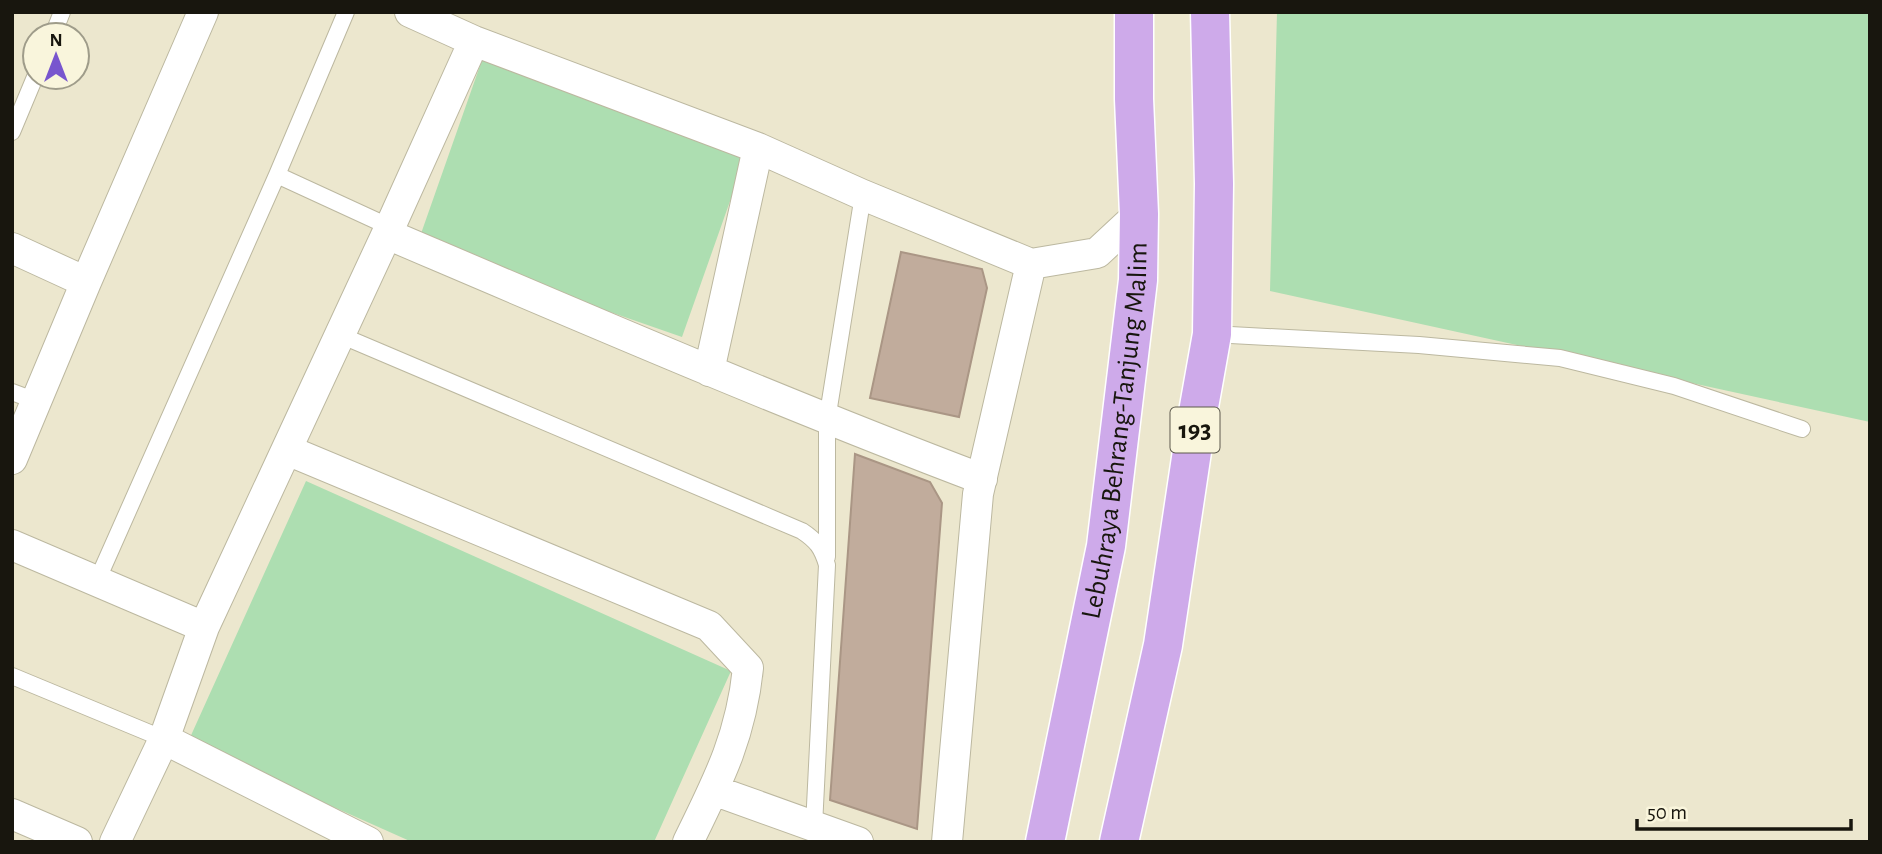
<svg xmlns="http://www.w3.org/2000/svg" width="1882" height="854" viewBox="0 0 1882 854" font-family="'Alegreya Sans',sans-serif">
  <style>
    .green { fill: #addeb1 }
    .building { fill: #c1ac9c; stroke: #aa9685; stroke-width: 2 }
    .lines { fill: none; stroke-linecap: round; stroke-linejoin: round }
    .service-casing { stroke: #bcb8a0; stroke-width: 18 }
    .minor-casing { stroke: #bcb8a0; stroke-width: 32 }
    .primary-casing { stroke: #fff; stroke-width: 41 }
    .service { stroke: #fff; stroke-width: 16 }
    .minor { stroke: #fff; stroke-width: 30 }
    .primary { stroke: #ceaaea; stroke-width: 38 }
    .labels { text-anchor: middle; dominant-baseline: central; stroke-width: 6; stroke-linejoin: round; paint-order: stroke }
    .shield { fill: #f9f5dc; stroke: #5c594c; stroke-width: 2 }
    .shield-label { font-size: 26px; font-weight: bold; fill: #18160e }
    .street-label { font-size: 28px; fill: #18160e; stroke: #f9f5dc }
  </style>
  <rect width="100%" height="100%" fill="#ece7ce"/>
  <path class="green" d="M1277 12H1870V422L1270 291Z
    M482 60 747 153 682 337 417 245Z
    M306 481 731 671 654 842H412L188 742Z"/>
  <path class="building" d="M901 252 982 269 987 288 959 417 870 398Z
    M855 454 930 482 942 503 917 829 830 800Z"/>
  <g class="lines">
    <defs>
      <path id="service" d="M53 35 62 12
        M12 132 35 77
        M277 175 390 227
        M1212 334 1419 345 1560 358 1674 386 1802 429
        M340 335 802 531C817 541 822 548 827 565L814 826
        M12 392 36 401
        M827 557V420L863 195
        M97 581 277 175 346 12
        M12 676 164 739"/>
      <path id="minor" d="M410 12 474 41 758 148 863 195 1031 264 1097 253 1139 214
        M387 234C584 318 781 403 982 479
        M12 248 86 282
        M709 371 758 148
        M287 450 709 626 748 668C741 737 718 781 688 842
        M12 459 86 282 203 12
        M12 545 204 627
        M164 739 368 842
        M713 790 858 842
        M12 814 77 842
        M115 842 164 739 204 627 390 227 474 41
        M947 842 978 494 1031 264"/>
      <g id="primary">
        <path id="s1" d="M1045 842 1106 546 1138 280 1139 214 1134 99V12"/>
        <path d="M1119 842 1163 645 1197 418 1212 334 1214 184 1210 12"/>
      </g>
    </defs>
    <use href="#service" class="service-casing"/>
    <use href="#minor" class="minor-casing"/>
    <use href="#primary" class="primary-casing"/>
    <use href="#service" class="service"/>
    <use href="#minor" class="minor"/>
    <use href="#primary" class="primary"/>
  </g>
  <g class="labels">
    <rect class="shield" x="1170.5" y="407.5" width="49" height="45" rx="5"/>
    <g class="shield-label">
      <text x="1195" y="430">193</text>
    </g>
    <g class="street-label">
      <text stroke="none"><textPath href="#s1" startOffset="418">Lebuhraya Behrang-Tanjung Malim</textPath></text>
    </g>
  </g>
  <rect width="1882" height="854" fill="none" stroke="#18160e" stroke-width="28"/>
  <g transform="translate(56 56)"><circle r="33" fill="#f9f5dc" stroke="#9f9c8a" stroke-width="2"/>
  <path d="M0-5L12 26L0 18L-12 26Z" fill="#7855ce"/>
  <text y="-10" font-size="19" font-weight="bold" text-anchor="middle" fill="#18160e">N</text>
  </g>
  <path d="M1637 819v10h214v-10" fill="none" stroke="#18160e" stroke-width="3.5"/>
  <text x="1647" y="819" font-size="21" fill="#18160e" stroke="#f9f5dc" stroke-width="5" paint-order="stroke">50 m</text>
</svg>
